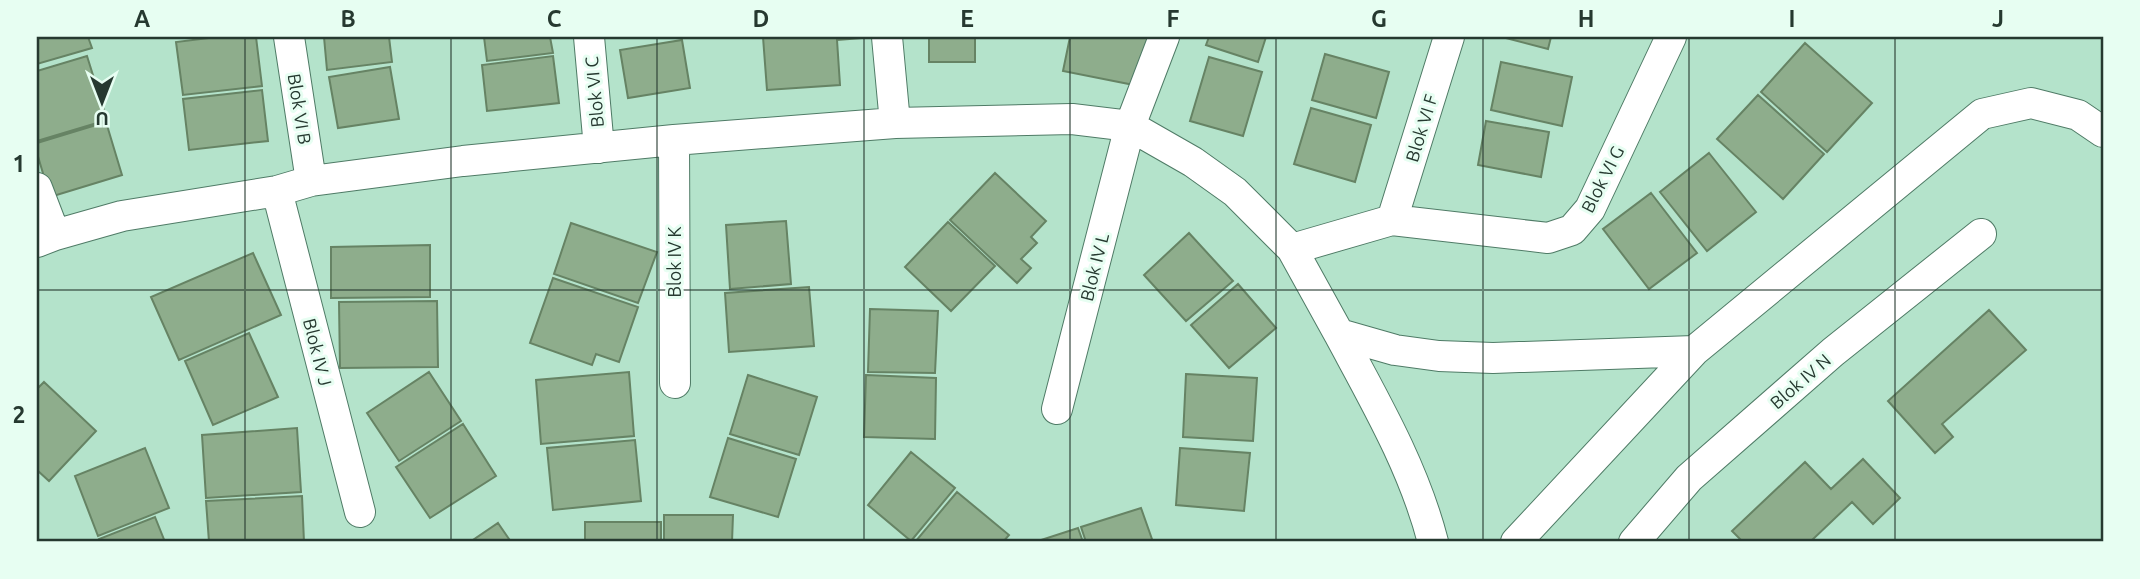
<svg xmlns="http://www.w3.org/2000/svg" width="2140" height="579" viewBox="0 0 2140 579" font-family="Ubuntu,sans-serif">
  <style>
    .building { fill: #8ead8c; stroke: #668364; stroke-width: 2 }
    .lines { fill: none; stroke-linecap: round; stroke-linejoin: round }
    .minor-casing { stroke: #4f7b66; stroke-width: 32 }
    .minor { stroke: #fff; stroke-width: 30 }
    .grid { fill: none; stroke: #263930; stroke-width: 2; stroke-opacity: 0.55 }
    .labels { text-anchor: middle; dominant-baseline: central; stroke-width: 6; stroke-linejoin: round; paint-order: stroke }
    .street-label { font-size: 18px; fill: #263930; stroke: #e7fef2 }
    .neatline { fill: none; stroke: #263930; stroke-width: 2.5 }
    .grid-label { font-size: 23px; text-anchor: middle; font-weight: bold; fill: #263930 }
  </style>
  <rect width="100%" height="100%" fill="#b4e3cb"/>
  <path class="building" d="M37 37H88L92 48 37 64Z
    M217 37H256L262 86 183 95 176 42Z
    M324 37H389L392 62 327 70Z
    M484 37H550L553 53 487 61Z
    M763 37H862L863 38 837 40 840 85 767 90Z
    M929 37H975V62H929Z
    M1070 37H1149L1139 86 1063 71Z
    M1209 37H1266L1258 62 1206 45Z
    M1502 37H1551L1548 49Z
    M682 40 690 88 628 98 620 50Z
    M1805 43 1872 103 1827 152 1761 92Z
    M1325 54 1389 72 1376 118 1312 100Z
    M87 56 107 120 37 141V71Z
    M553 56 559 103 487 111 482 65Z
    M1209 57 1262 72 1243 136 1190 121Z
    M1501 62 1572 77 1562 126 1491 110Z
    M390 67 399 119 338 128 329 77Z
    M262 90 268 141 189 150 183 99Z
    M1758 95 1824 154 1783 199 1717 139Z
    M1311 108 1371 125 1355 182 1294 164Z
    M1486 121 1549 132 1541 177 1478 165Z
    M106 122 122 175 50 197 37 153V143Z
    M1709 153 1756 212 1707 251 1660 192Z
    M995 173 1046 221 1031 237 1037 243 1021 259 1031 268 1017 283 950 220Z
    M1651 193 1697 253 1649 289 1603 229Z
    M786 221 791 284 730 289 726 225Z
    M948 222 995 266 951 311 905 267Z
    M571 223 657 252 638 303 554 274Z
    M1189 233 1233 281 1186 321 1144 275Z
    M430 245V297L331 298V247Z
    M253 253 281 315 179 360 151 297Z
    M553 278 638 307 619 362 596 354 592 365 530 343Z
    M1238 284 1276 328 1229 368 1191 325Z
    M809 287 814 346 729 352 725 293Z
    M437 301 438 367 340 368 339 302Z
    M870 309 938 311 935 373 868 372Z
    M1989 310 2026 350 1942 424 1953 437 1935 453 1888 401Z
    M249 333 278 397 213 425 185 361Z
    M429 372 461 421 399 461 367 413Z
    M629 372 634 436 541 444 536 380Z
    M1186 374 1257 378 1253 441 1183 437Z
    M748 375 817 397 799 455 730 434Z
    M866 375 936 378 935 439 864 437Z
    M44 382 96 431 49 481 37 470V389Z
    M463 424 496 476 430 518 396 467Z
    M297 428 301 492 206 498 202 435Z
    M728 438 796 459 778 517 710 497Z
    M635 440 641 501 553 510 547 448Z
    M145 448 169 508 98 536 75 476Z
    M1180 448 1250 453 1244 511 1176 505Z
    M911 452 955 488 911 541 868 505Z
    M1863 459 1900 498 1873 524 1852 502 1810 542H1743L1732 531 1805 462 1831 489Z
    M957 492 1009 535 1003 542H915Z
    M302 496 304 542H209L206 501Z
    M1141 508 1153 542H1086L1081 527Z
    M664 515H733L732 542H664Z
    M155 517 165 542H100L99 539Z
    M585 522H661V542H585Z
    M498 523 511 542H470Z
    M1078 528 1083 542H1035Z"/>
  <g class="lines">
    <defs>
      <path id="minor" d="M289 37 311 181
        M589 37 599 148
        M887 37 895 123
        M674 140 675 383
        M37 188 55 235
        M277 191 360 512
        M1392 220 1449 37
        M37 242 55 235 122 216 277 191 311 181 463 161 674 140 895 123 1072 119 1130 126 1193 162 1235 192 1292 249 1339 334 1395 350 1439 356 1493 358 1694 351 1982 114 2031 103 2078 115 2103 132
        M1292 249 1392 220 1548 238 1572 230 1590 209 1671 37
        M1339 334C1375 401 1414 468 1433 542
        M1057 409 1130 126 1164 37
        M1516 542 1694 351
        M1634 542 1689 478 1833 352 1981 234"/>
    </defs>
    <use href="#minor" class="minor-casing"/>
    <use href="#minor" class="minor"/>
  </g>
  <path class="grid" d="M245 37V542M451 37V542M657 37V542M864 37V542M1070 37V542M1276 37V542M1483 37V542M1689 37V542M1895 37V542M37 290H2103"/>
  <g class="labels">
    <g class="street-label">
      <text transform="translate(594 92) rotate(-95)">Blok VI C</text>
      <text transform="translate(300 109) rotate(81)">Blok VI B</text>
      <text transform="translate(1421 128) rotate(-73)">Blok VI F</text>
      <text transform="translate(1602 179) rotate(-63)">Blok VI G</text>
      <text transform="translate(674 262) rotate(-90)">Blok IV K</text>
      <text transform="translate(1094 267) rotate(-76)">Blok IV L</text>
      <text transform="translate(318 352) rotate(76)">Blok IV J</text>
      <text transform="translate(1800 381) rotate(-41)">Blok IV N</text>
    </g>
  </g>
  <rect width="2140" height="579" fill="none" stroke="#e7fef2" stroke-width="77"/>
  <g transform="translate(102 102) rotate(180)" stroke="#e7fef2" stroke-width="5" paint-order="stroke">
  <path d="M0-5L12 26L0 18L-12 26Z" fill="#263930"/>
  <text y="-10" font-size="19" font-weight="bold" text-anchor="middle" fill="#263930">U</text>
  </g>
  <rect x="38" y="38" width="2064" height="502" class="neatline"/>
  <g class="grid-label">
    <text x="142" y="27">A</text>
    <text x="348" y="27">B</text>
    <text x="554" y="27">C</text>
    <text x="761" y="27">D</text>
    <text x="967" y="27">E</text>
    <text x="1173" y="27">F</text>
    <text x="1379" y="27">G</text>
    <text x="1586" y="27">H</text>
    <text x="1792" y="27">I</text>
    <text x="1998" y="27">J</text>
    <text x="19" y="172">1</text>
    <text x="19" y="423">2</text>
  </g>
</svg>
